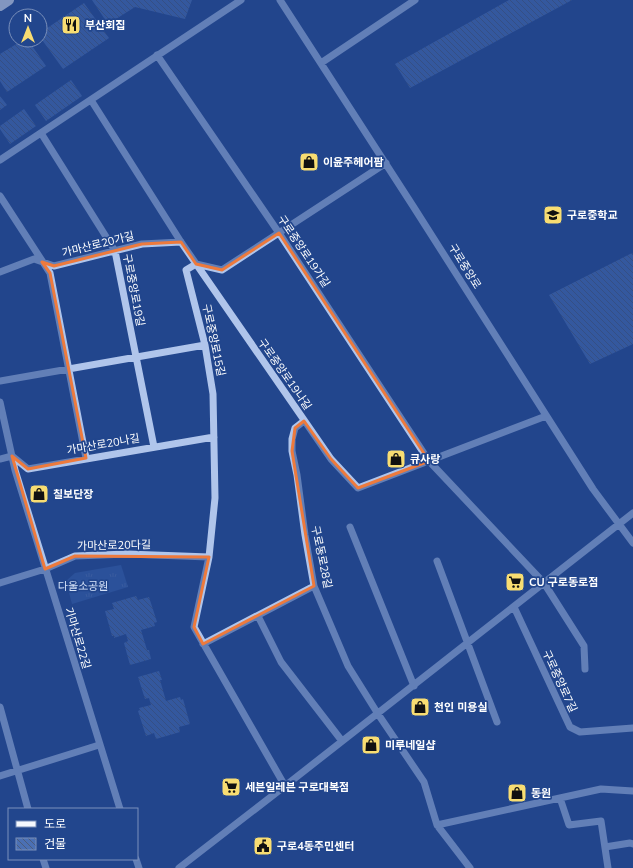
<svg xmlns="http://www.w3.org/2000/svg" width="633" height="868" viewBox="0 0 633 868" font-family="Mulish,'Noto Sans KR',sans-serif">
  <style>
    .park { fill: url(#park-tufts) }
    .building { fill: url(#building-back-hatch) }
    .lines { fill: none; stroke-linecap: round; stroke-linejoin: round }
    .minor { stroke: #b0c5eb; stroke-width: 7 }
    .major { stroke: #f5f8fe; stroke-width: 10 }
    .marked { fill: none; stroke: #ed7a3d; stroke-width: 3; stroke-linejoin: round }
    .labels { text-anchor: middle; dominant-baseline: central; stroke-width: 3.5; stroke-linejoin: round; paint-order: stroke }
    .poi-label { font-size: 11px; font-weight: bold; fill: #fff; stroke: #22468d; text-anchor: start }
    .street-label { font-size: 11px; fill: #fff; stroke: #22468d }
    .park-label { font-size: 11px; fill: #d5e2f8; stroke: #22468d }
  </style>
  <defs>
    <pattern id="park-tufts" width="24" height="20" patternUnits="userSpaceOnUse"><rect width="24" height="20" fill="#365faa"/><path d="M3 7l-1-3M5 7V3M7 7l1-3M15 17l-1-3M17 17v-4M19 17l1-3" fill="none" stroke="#5477b7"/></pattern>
    <pattern id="building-back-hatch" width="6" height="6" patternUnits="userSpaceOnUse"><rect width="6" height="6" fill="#4b70b4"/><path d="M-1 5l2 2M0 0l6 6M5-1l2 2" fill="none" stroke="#4c5c7b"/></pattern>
  </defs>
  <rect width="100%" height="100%" fill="#22468d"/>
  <path class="park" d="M121 565 128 587 72 604 66 581 75 573Z"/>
  <path class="building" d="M92 0H192L185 19 135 7 108 24Z
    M509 0H572L410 88 395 64Z
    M84 3 109 38 63 69 40 37V33Z
    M23 40H28L46 66 7 92 0 81V54Z
    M71 80 82 96 46 121 35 105Z
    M0 96 7 105 0 110Z
    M24 109 36 126 10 144 0 129V126Z
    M632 253 633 255V344L590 364 549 295Z
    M136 596 138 600 149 597 157 622 154 623 155 626 141 630 147 650H149L151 659 130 665 124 643 128 641 126 634 114 638V636H112L105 611 114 609 112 603Z
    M159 671 162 680H160L166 701 180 697 181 700 183 699 190 724 179 727 180 732 156 739 154 733 146 736 138 711 140 710 139 708 151 705 149 698 145 699 138 677Z"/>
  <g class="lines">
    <path class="minor" d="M280 0 413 206 593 489 633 543
      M157 55 279 233 429 461 544 583 584 646 585 669
      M321 63 415 0
      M91 100 181 242 331 459 358 488 546 416
      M41 133 115 251 154 447
      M0 160 241 0
      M0 196 50 273 86 458
      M0 272 34 259 54 266 142 244 181 242
      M0 381 205 345
      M0 402 15 470 120 809
      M304 421 295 428 292 439V451L297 475 305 535 314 586 348 666 378 714 424 782 437 825 470 868
      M0 459 12 456 28 469 214 437
      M350 527 414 686
      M437 561 497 722
      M0 583 45 569 75 556 127 554 209 557
      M514 607 570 727 580 732 633 728
      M258 616 281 662 342 741
      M203 644 314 586
      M0 707 28 809
      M0 776 99 745
      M285 786 194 627 209 557 215 498 213 394 205 345 186 270 196 264 222 270 386 163
      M560 798 569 825 601 821 608 868
      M437 825 601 789 633 791
      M605 847 630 843 633 844
      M43 859 46 868
      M136 859 139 868
      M179 868 285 786 633 513"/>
    <path class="major" d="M0 6 9 0"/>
  </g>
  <path d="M0 0H633V868H0ZM279 233 429 461 358 488 331 459 304 421 295 428 292 451 314 586 203 644 194 627 209 557 75 556 45 569 12 456 28 469 86 458 50 273 42 262 54 266 142 244 181 242 196 264 222 270Z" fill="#22468d" fill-opacity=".55" fill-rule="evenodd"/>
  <path class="marked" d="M279 233 429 461 358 488 331 459 304 421 295 428 292 451 314 586 203 644 194 627 209 557 75 556 45 569 12 456 28 469 86 458 50 273 42 262 54 266 142 244 181 242 196 264 222 270Z"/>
  <defs>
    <symbol id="restaurant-square" viewBox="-11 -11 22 22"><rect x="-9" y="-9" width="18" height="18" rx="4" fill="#f8dd72" stroke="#22468d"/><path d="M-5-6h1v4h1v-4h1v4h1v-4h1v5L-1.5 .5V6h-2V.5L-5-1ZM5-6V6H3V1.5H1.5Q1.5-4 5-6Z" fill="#111"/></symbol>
    <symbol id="shop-square" viewBox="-11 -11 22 22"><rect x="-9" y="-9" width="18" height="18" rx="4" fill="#f8dd72" stroke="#22468d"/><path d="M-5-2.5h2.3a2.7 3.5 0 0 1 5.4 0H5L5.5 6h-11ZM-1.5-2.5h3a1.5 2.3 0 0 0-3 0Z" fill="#111"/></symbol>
    <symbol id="school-square" viewBox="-11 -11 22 22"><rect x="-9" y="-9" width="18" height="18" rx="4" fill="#f8dd72" stroke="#22468d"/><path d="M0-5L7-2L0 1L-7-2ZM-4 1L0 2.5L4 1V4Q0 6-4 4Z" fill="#111"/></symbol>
    <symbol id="supermarket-square" viewBox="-11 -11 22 22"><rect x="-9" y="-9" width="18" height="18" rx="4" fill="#f8dd72" stroke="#22468d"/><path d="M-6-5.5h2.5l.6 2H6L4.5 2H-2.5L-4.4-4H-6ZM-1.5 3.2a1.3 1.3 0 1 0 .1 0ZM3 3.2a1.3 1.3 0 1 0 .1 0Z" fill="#111"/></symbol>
    <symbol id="civic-square" viewBox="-11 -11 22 22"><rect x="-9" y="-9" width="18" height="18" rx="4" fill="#f8dd72" stroke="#22468d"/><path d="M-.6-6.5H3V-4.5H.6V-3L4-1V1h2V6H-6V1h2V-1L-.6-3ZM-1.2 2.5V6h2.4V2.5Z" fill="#111"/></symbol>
  </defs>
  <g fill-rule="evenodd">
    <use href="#restaurant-square" x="60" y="14" width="22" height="22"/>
    <use href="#shop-square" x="298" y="151" width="22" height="22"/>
    <use href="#school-square" x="542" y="204" width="22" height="22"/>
    <use href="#shop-square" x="385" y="448" width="22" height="22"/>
    <use href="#shop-square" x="28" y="483" width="22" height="22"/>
    <use href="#supermarket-square" x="504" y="571" width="22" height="22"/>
    <use href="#shop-square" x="409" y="696" width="22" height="22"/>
    <use href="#shop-square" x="360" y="734" width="22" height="22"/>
    <use href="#supermarket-square" x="220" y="776" width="22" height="22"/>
    <use href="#shop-square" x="506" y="782" width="22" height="22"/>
    <use href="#civic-square" x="252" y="835" width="22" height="22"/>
  </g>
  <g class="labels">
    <g class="poi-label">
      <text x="85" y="25">부산회집</text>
      <text x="323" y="162">이윤주헤어팜</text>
      <text x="567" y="215">구로중학교</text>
      <text x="410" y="459">큐사랑</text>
      <text x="53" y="494">칠보단장</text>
      <text x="529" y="582">CU 구로동로점</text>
      <text x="434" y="707">천인 미용실</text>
      <text x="385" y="745">미루네일샵</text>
      <text x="245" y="787">세븐일레븐 구로대복점</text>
      <text x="531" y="793">동원</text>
      <text x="277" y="846">구로4동주민센터</text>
    </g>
    <g class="street-label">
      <text transform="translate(98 244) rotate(-14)">가마산로20가길</text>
      <text transform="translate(304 251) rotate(56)">구로중앙로19가길</text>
      <text transform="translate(465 266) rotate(58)">구로중앙로</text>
      <text transform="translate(134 290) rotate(79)">구로중앙로19길</text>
      <text transform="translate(214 340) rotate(78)">구로중앙로15길</text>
      <text transform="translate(285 374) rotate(55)">구로중앙로19나길</text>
      <text transform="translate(103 444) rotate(-10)">가마산로20나길</text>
      <text transform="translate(114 545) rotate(-1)">가마산로20다길</text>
      <text transform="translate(322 557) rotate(78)">구로동로28길</text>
      <text transform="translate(78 638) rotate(73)">가마산로22길</text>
      <text transform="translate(560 681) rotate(65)">구로중앙로7길</text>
    </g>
    <g class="park-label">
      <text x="83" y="586">다울소공원</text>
    </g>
  </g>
  <rect x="8" y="808" width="130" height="52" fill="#22468d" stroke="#7a90bb"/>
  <rect x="16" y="821" width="20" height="6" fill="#f5f8fe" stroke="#7a90bb"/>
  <text x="44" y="828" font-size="12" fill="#ffffff">도로</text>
  <rect x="16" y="838" width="20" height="12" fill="url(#building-back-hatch)" stroke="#7a90bb"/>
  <text x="44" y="848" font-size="12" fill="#ffffff">건물</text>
  <g transform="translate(28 28)"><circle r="19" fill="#22468d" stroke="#7a90bb"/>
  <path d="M0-3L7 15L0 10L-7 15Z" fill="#f8dd72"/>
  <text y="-6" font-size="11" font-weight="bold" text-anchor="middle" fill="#ffffff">N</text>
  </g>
</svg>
